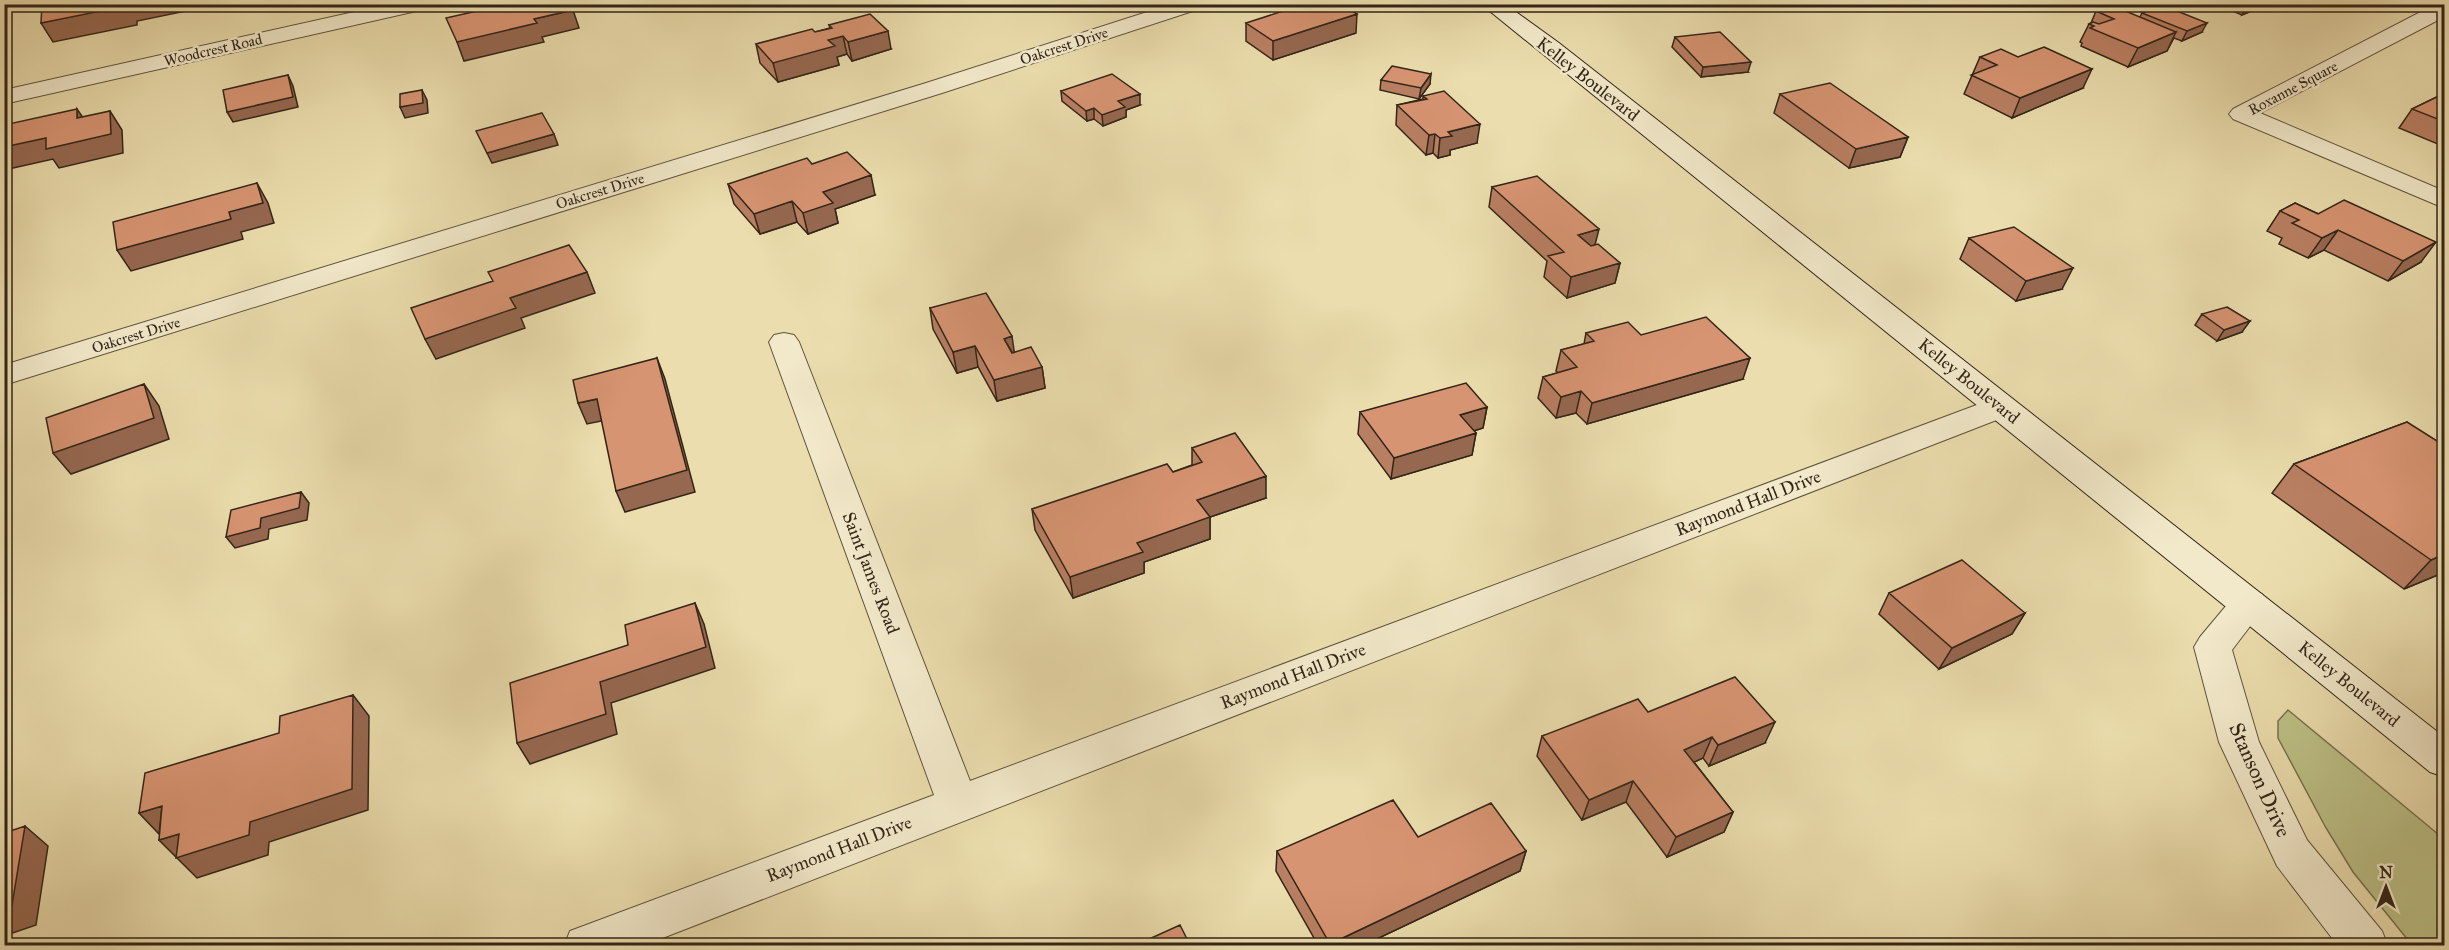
<svg xmlns="http://www.w3.org/2000/svg" width="2449" height="950" viewBox="0 0 2449 950" font-family="'IM FELL Great Primer',serif">
  <style>
    .green { fill: #bcc086; stroke: #77724f; stroke-width: 1.5 }
    .lines { fill: none; stroke-linecap: round; stroke-linejoin: round }
    .street-casing { stroke: #60533d; stroke-width: 2 }
    .secondary-casing { stroke: #322518; stroke-width: 2 }
    .street { fill: #f2e9ca; fill-rule: evenodd }
    .secondary { fill: #f2e9ca; fill-rule: evenodd }
    .wall { fill: #b97f62; stroke: #322518; stroke-width: 1.5 }
    .shaded-wall { fill: #966850; stroke: #322518; stroke-width: 1.5 }
    .building { fill: #d79472; stroke: #322518; stroke-width: 1.5 }
    .labels { text-anchor: middle; dominant-baseline: central; stroke-width: 5; stroke-linejoin: round; paint-order: stroke }
    .far-street-label { font-size: 15px; fill: #322518; stroke: #f2e9ca }
    .street-label { font-size: 18px; fill: #322518; stroke: #f2e9ca }
    .near-street-label { font-size: 21px; fill: #322518; stroke: #f2e9ca }
  </style>
  <rect width="100%" height="100%" fill="#ebddad"/>
  <filter id="stains"><feTurbulence type="fractalNoise" baseFrequency=".00333" numOctaves="4"/><feColorMatrix values="0 0 0 0 .2 0 0 0 0 .09 0 0 0 0 .02 0 0 0 .5 -.17"/></filter>
  <radialGradient id="worn" r=".72"><stop offset=".6" stop-color="#630" stop-opacity="0"/><stop offset="1" stop-color="#630" stop-opacity=".3"/></radialGradient>
  <path class="green" d="M2288 710 2444 839V945H2412L2353 872 2326 828 2278 738V721Z"/>
  <g class="lines">
    <defs>
      <path id="street" d="M390 4H431L428 8 421 10 4 104V90Z
        M1172 4H1205L1202 8 942 93 4 385V365L926 83Z
        M2436 4H2444V17L2260 113 2444 191V208L2233 119 2229 114 2233 109Z
        M784 333 794 335 799 342 970 781 1990 400 2001 397 2012 400 2017 407 2012 414 642 946H564L570 931 934 795 769 342 774 335Z
        M2249 590 2262 594 2267 604 2232 650 2259 742 2307 840 2382 931 2388 946H2338L2277 866 2219 742 2194 647 2200 637 2236 594Z"/>
      <path id="secondary" d="M1481 4H1505L1559 43 2444 737V777L2430 772Z"/>
    </defs>
    <use href="#street" class="street-casing"/>
    <use href="#secondary" class="secondary-casing"/>
    <use href="#street" class="street"/>
    <use href="#secondary" class="secondary"/>
  </g>
  <path class="wall" d="M2216 4H2269L2242 15Z
    M2096 11 2140 17 2142 13 2202 32 2182 41 2174 38 2167 51 2128 67 2081 46 2082 43 2080 42 2089 24 2091 23Z
    M1246 23 1356 33 1273 60 1246 41Z
    M829 25 891 49 852 61 847 54 837 57 839 65 778 82 760 63 756 44 815 32 830 28Z
    M1675 37 1748 72 1701 77 1672 47Z
    M1980 57 2083 88 2012 118 1964 94Z
    M1381 80 1430 84 1419 99 1380 90Z
    M1061 91 1140 105 1126 110V117L1103 126 1094 119 1087 121 1062 101Z
    M2445 93V147L2399 128 2412 109Z
    M1780 94 1908 137 1900 157 1849 168 1774 113Z
    M1423 96 1477 143 1450 150V155L1438 158 1433 153 1426 155 1396 125 1397 105 1423 99Z
    M812 164 875 195 835 209 838 223 808 234 797 222 760 234 734 204 728 184Z
    M1492 187 1595 245 1620 263 1615 283 1567 298 1544 277 1547 261 1489 207Z
    M2295 203 2421 262 2388 281 2324 250 2308 258 2279 244 2282 238 2267 231 2280 211Z
    M1969 238 2062 289 2016 301 1960 259Z
    M930 308 1042 367 1045 388 997 401 978 367 957 373 933 329Z
    M2202 314 2242 332 2217 341 2195 325Z
    M1586 333 1641 335 1743 379 1587 424 1576 413 1556 418 1538 398 1543 377 1558 373 1556 371 1561 350 1584 344Z
    M1487 407 1483 428 1474 431 1476 433 1472 455 1391 479 1358 434 1360 412Z
    M2407 422 2445 572 2404 589 2272 493 2294 464Z
    M1192 448 1266 498 1210 517V539L1144 562V573L1073 598 1035 530 1032 509 1173 472 1192 465Z
    M1889 593 2025 613 2012 634 1939 669 1879 614Z
    M1648 712 1765 743 1709 766 1703 758 1694 762 1733 812 1724 832 1667 857 1626 802 1582 820 1537 756 1542 736Z
    M1418 837 1526 851 1520 871 1364 945H1318L1276 871 1277 851Z"/>
  <path class="shaded-wall" d="M126 4H196V9L137 21V25L53 42 41 23Z
    M2250 4H2269L2242 15 2248 5Z
    M573 10 579 28 542 37 544 42 464 61 457 42 534 19Z
    M1357 14 1356 33 1273 60V41Z
    M2207 23 2202 32 2182 41 2187 31Z
    M888 31 891 49 852 61 848 42Z
    M2176 32 2167 51 2128 67 2138 48Z
    M843 36 847 54 837 57 839 65 778 82 773 63 828 40Z
    M1751 62 1748 72 1701 77 1703 67Z
    M2092 69 2083 88 2012 118 2020 98Z
    M1431 74 1430 84 1419 99 1421 88Z
    M288 75 293 86 298 107 233 122 227 112Z
    M422 90 427 100 428 113 405 118 400 107Z
    M1140 94V105L1126 110V117L1103 126 1102 115 1118 101Z
    M1094 108V119L1087 121 1086 111Z
    M77 109 90 128 77 118Z
    M110 111 122 130 123 153 59 168 53 159 4 170V147Z
    M1480 124 1477 143 1450 150V155L1438 158 1440 138 1448 132Z
    M554 134 558 145 492 163 487 153Z
    M1435 134 1433 153 1426 155 1429 135Z
    M1908 137 1900 157 1849 168 1856 149Z
    M871 175 875 195 835 209 838 223 808 234 803 213 823 192Z
    M257 183 268 203 274 223 241 232 243 239 131 271 117 250 229 212Z
    M792 201 797 222 760 234 754 214Z
    M1599 229 1594 249 1578 235Z
    M2338 230 2324 250 2308 258 2322 238Z
    M2436 242 2421 262 2388 281 2403 261Z
    M1620 263 1615 283 1567 298 1571 277Z
    M2073 268 2062 289 2016 301 2026 281Z
    M587 272 595 293 521 318 525 328 436 359 425 339 510 298Z
    M2250 321 2242 332 2217 341 2224 330Z
    M1012 336 1015 357 1004 339Z
    M975 346 978 367 957 373 953 352Z
    M657 358 665 379 695 492 625 512 616 491Z
    M1750 358 1743 379 1587 424 1592 403Z
    M1042 367 1045 388 997 401 994 380Z
    M144 384 159 406 169 439 71 474 53 453Z
    M1581 391 1576 413 1556 418 1561 397Z
    M597 399 606 420 587 424 578 403Z
    M1487 407 1483 428 1457 436 1460 415Z
    M1476 433 1472 455 1391 479 1394 458Z
    M1266 476V498L1210 517V539L1144 562V573L1073 598 1070 577 1137 543 1197 500Z
    M301 492 309 503 307 520 269 529 268 539 235 548 226 537 261 518Z
    M2445 554V572L2404 589 2431 560Z
    M695 603 704 624 715 668 611 703 617 734 530 764 517 743Z
    M2025 613 2012 634 1939 669 1952 648Z
    M353 695 369 716 368 810 269 842 268 855 197 878 159 840 179 834 250 822Z
    M1775 722 1765 743 1709 766 1718 745Z
    M1712 737 1703 758 1675 771 1684 750Z
    M1633 781 1626 802 1582 820 1589 800Z
    M162 806 159 834 139 813Z
    M1733 812 1724 832 1667 857 1676 837Z
    M25 826 48 846 36 925 4 936V908Z
    M1526 851 1520 871 1364 945H1330V944Z"/>
  <path class="building" d="M42 4H126V6L41 23Z
    M508 4H569L573 10 534 19 537 23 457 42 446 18Z
    M1305 4H1341L1357 14 1273 41 1246 23Z
    M2111 5 2176 32 2138 48 2090 28 2094 26 2089 24 2093 22 2099 24 2114 19 2096 11Z
    M2162 5 2207 23 2187 31 2142 13Z
    M870 14 888 31 848 42 843 36 828 40 835 46 773 63 756 44 812 29 815 32 832 28 829 25Z
    M1720 32 1751 62 1703 67 1675 37Z
    M2044 47 2092 69 2020 98 1971 75 1997 65 1980 57 2001 49 2018 57Z
    M1392 66 1431 74 1421 88 1381 80Z
    M1112 74 1140 94 1118 101 1125 107 1102 115 1094 108 1086 111 1061 91Z
    M288 75 293 97 227 112 223 90Z
    M1830 83 1908 137 1856 149 1780 94Z
    M422 90 423 103 400 107V94Z
    M1444 91 1480 124 1448 132 1452 136 1440 138 1435 134 1429 135 1397 105 1427 99 1423 96Z
    M2445 93V122L2412 109Z
    M77 109V118L110 111 111 134 46 149V138L4 147V125Z
    M542 113 554 134 487 153 476 131Z
    M847 152 871 175 823 192 833 203 803 213 792 201 754 214 728 184 807 158 812 164Z
    M1537 176 1599 229 1578 235 1591 246 1598 244 1620 263 1571 277 1548 256 1564 252 1492 187Z
    M257 183 263 203 229 212 231 219 117 250 113 222Z
    M2344 200 2436 242 2403 261 2338 230 2322 238 2292 223 2299 220 2280 211 2295 203 2318 214Z
    M2014 227 2073 268 2026 281 1969 238Z
    M569 245 587 272 510 298 516 308 425 339 411 308 493 281 488 272Z
    M986 293 1012 336 1004 339 1012 353 1031 347 1042 367 994 380 975 346 953 352 930 308Z
    M2227 307 2250 321 2224 330 2202 314Z
    M1706 317 1750 358 1592 403 1581 391 1561 397 1543 377 1577 367 1561 350 1594 341 1586 333 1628 322 1641 335Z
    M657 358 687 470 616 491 597 399 578 403 573 380Z
    M1466 383 1487 407 1460 415 1476 433 1394 458 1360 412Z
    M144 384 154 418 53 453 46 418Z
    M2407 422 2445 446V554L2431 560 2294 464Z
    M1235 433 1266 476 1197 500 1210 517 1137 543 1143 552 1070 577 1032 509 1167 464 1173 472 1202 462 1192 448Z
    M301 492 299 508 261 518 260 528 226 537 231 510Z
    M1962 560 2025 613 1952 648 1889 593Z
    M695 603 706 647 600 682 606 714 517 743 510 683 628 645 625 625Z
    M1735 677 1775 722 1718 745 1712 737 1684 750 1733 812 1676 837 1633 781 1589 800 1542 736 1638 699 1648 712Z
    M353 695 352 789 250 822 249 835 176 858 179 834 159 840 162 806 139 813 145 773 279 733 280 716Z
    M1393 800 1418 837 1491 803 1526 851 1330 944 1277 851Z
    M25 826 12 905 4 908V833Z
    M1180 925 1190 945H1136Z"/>
  <g class="labels">
    <g class="far-street-label">
      <text transform="translate(1064 46) rotate(-18)">Oakcrest Drive</text>
      <text transform="translate(213 50) rotate(-13)">Woodcrest Road</text>
      <text transform="translate(2293 88) rotate(-28)">Roxanne Square</text>
      <text transform="translate(600 191) rotate(-17)">Oakcrest Drive</text>
      <text transform="translate(136 335) rotate(-17)">Oakcrest Drive</text>
    </g>
    <g class="street-label">
      <text transform="translate(1588 79) rotate(38)">Kelley Boulevard</text>
      <text transform="translate(1969 381) rotate(39)">Kelley Boulevard</text>
      <text transform="translate(1748 503) rotate(-21)">Raymond Hall Drive</text>
      <text transform="translate(871 573) rotate(69)">Saint James Road</text>
      <text transform="translate(1293 676) rotate(-21)">Raymond Hall Drive</text>
      <text transform="translate(2349 684) rotate(39)">Kelley Boulevard</text>
      <text transform="translate(839 849) rotate(-21)">Raymond Hall Drive</text>
    </g>
    <g class="near-street-label">
      <text transform="translate(2260 780) rotate(66)">Stanson Drive</text>
    </g>
  </g>
  <rect width="2449" height="950" fill="none" stroke="#ebddad" stroke-width="24"/>
  <rect x="6" y="6" width="2437" height="938" fill="none" stroke="#322518" stroke-width="3"/>
  <rect x="12" y="12" width="2425" height="926" fill="none" stroke="#322518" stroke-width="1.5"/>
  <g transform="translate(2386 887)" stroke="#f2e9ca" stroke-width="4.5" paint-order="stroke">
  <path d="M0-4.5L10 22L0 15L-10 22Z" fill="#322518"/>
  <text y="-9" font-size="16" font-weight="bold" text-anchor="middle" fill="#322518">N</text>
  </g>
  <rect width="100%" height="100%" filter="url(#stains)"/>
  <rect width="100%" height="100%" fill="url(#worn)"/>
</svg>
